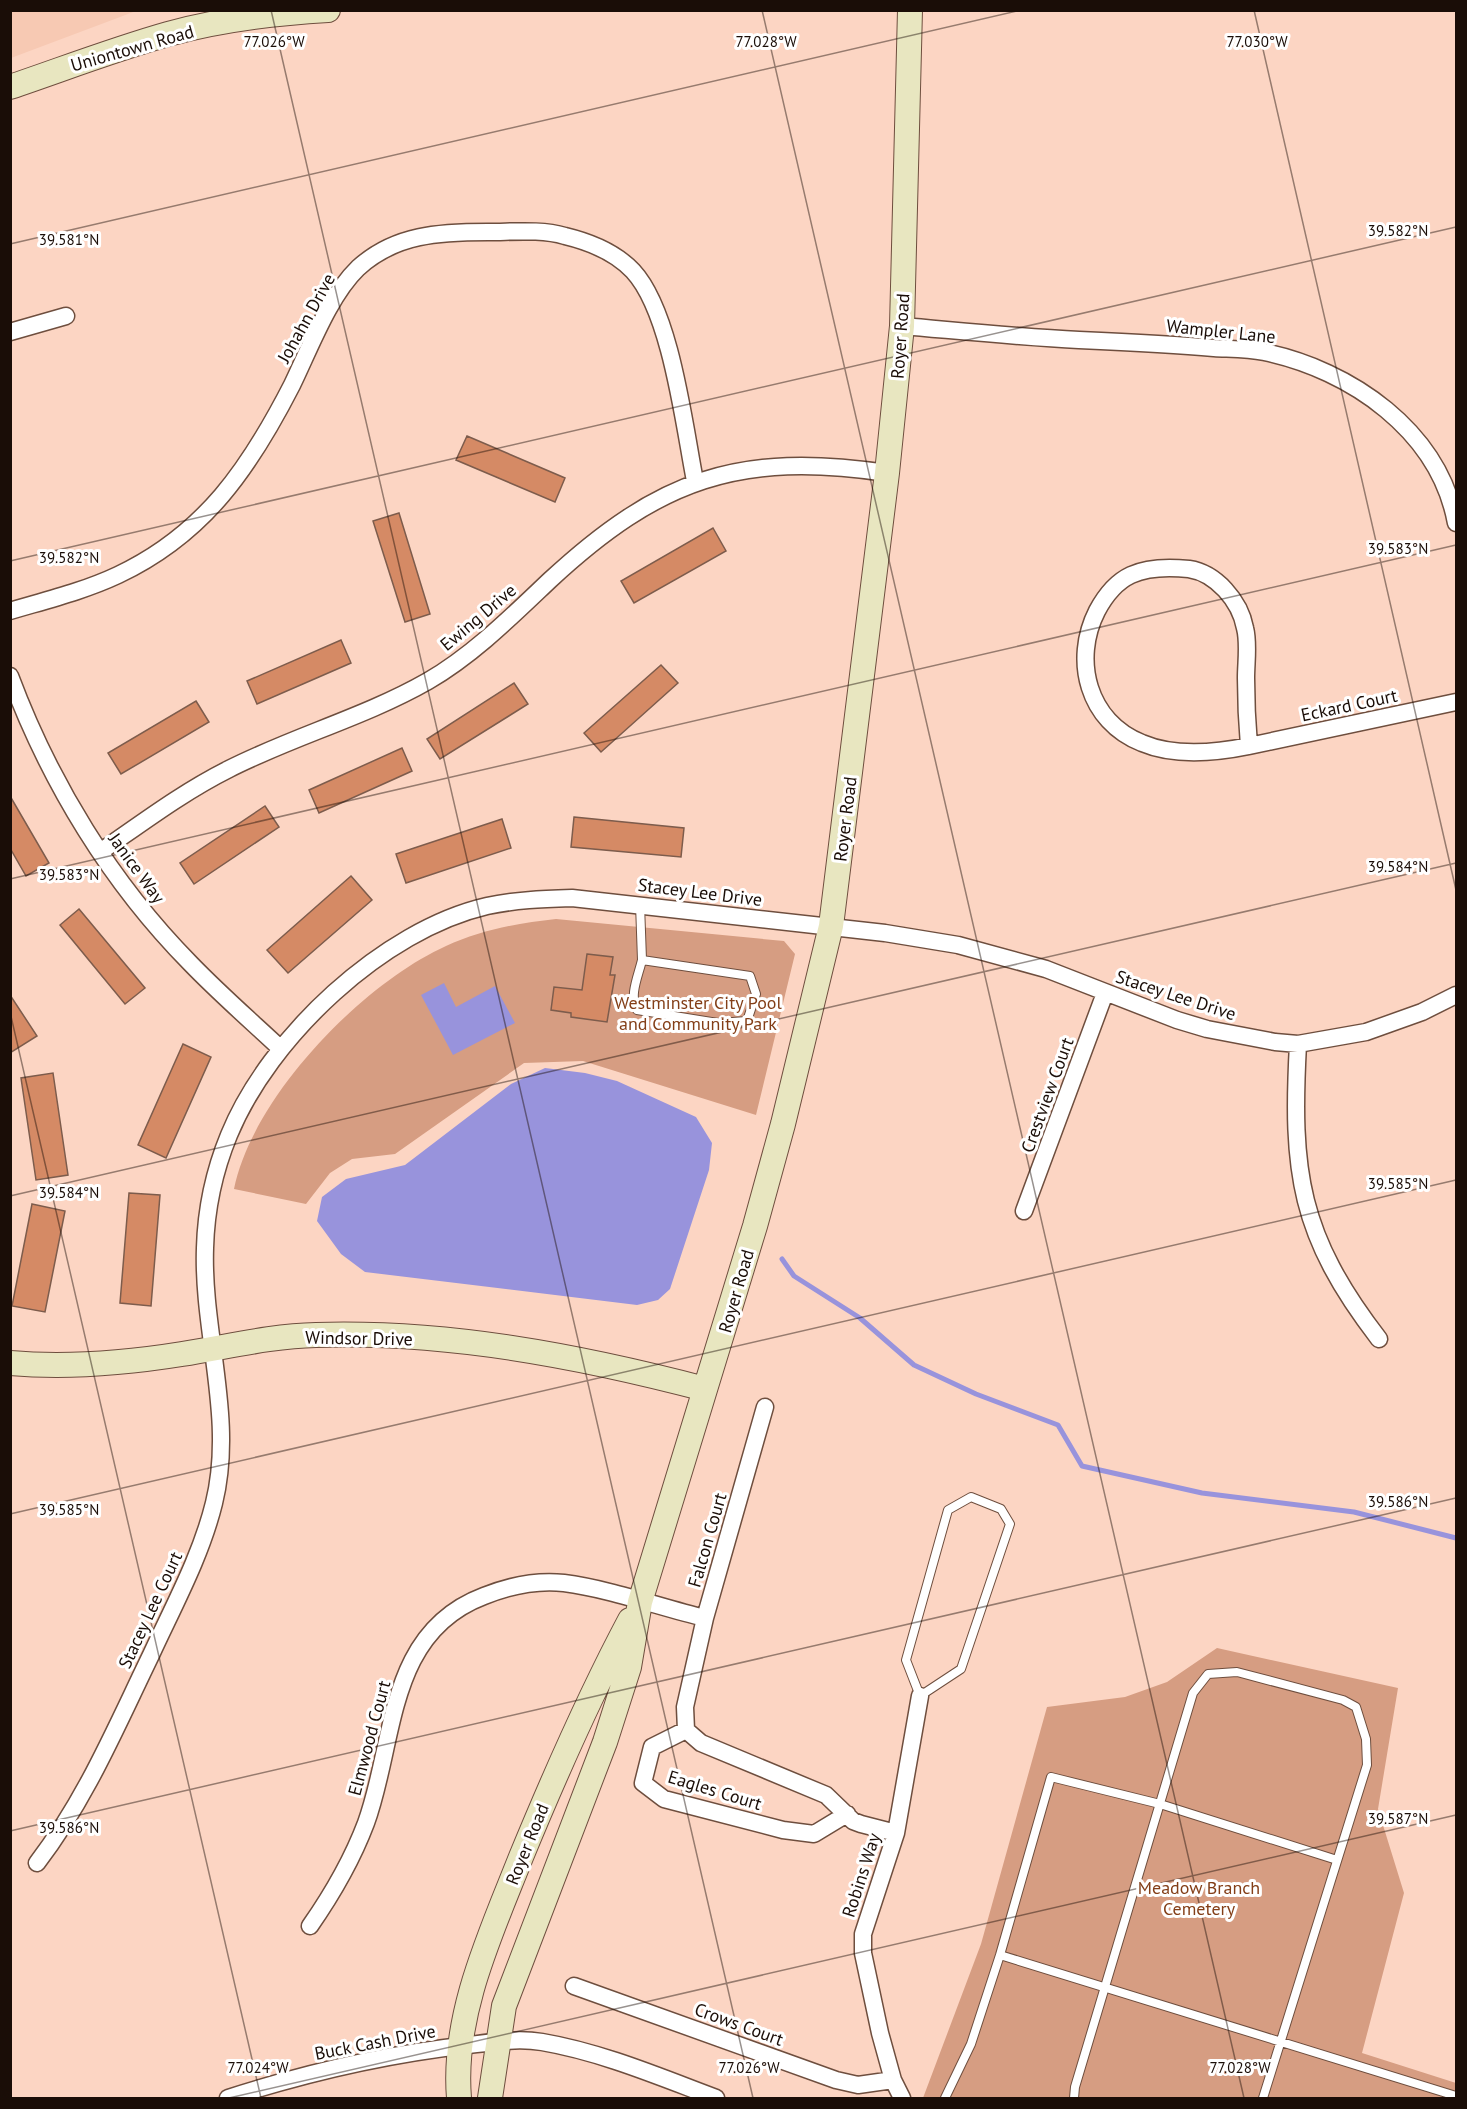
<svg xmlns="http://www.w3.org/2000/svg" width="1467" height="2109" viewBox="0 0 1467 2109" font-family="'PT Sans',sans-serif">
  <style>
    .built { fill: #f7c9b3 }
    .green { fill: #d69d82 }
    .water { fill: #9893dc }
    .lines { fill: none; stroke-linecap: round; stroke-linejoin: round }
    .stream { stroke: #9893dc; stroke-width: 5 }
    .building { fill: #d58a65; stroke: #7d5c4c; stroke-width: 1.5 }
    .lane-casing { stroke: #6e4e3e; stroke-width: 10 }
    .street-casing { stroke: #6e4e3e; stroke-width: 19 }
    .secondary-casing { stroke: #6e4e3e; stroke-width: 26 }
    .lane { stroke: #fff; stroke-width: 8 }
    .street { stroke: #fff; stroke-width: 16 }
    .secondary { stroke: #e8e6c0; stroke-width: 24 }
    .ticks { fill: none; stroke: #1a0d07; stroke-width: 1.5; stroke-opacity: 0.45 }
    .labels { text-anchor: middle; dominant-baseline: central; stroke-width: 6; stroke-linejoin: round; paint-order: stroke }
    .street-label { font-size: 18px; fill: #1a0d07; stroke: #fff }
    .park-label { font-size: 18px; fill: #833e17; stroke: #fff }
    .ticks-label { font-size: 15px; text-anchor: middle; fill: #1a0d07; stroke: #fff; stroke-width: 6; stroke-linejoin: round; paint-order: stroke }
  </style>
  <rect width="100%" height="100%" fill="#fcd5c3"/>
  <path class="built" d="M11 10H136V11L11 58Z"/>
  <path class="green" d="M556 919 784 941 795 954 756 1115 583 1061 524 1063 395 1154 352 1159 330 1173 306 1204 234 1189C253 1096 362 984 446 946 481 930 518 923 556 919Z
    M1217 1648 1398 1688 1378 1809 1404 1893 1362 2053 1456 2083V2098H923L981 1944 1047 1707 1125 1697 1167 1682Z"/>
  <path class="water" d="M444 983 456 1007 495 986 515 1023 453 1055 421 995Z
    M545 1068 585 1073 617 1081 696 1117 712 1143 709 1170 670 1289 658 1300 637 1305 365 1272 341 1254 317 1221 322 1197 346 1179 405 1165 511 1084Z"/>
  <g class="lines">
    <path class="stream" d="M782 1259 794 1276 860 1318 914 1365 976 1394 1058 1425 1082 1466 1202 1493 1354 1512 1456 1538"/>
  </g>
  <path class="building" d="M467 436 565 478 555 502 456 460Z
    M399 513 430 614 405 622 373 521Z
    M713 528 726 551 634 603 621 581Z
    M341 640 351 663 257 704 247 681Z
    M661 665 678 683 601 752 584 733Z
    M514 683 528 704 440 759 427 739Z
    M196 701 209 722 121 774 108 753Z
    M402 748 412 771 319 813 309 790Z
    M10 796 49 863 26 876 10 848Z
    M265 806 279 827 194 884 180 863Z
    M574 817 684 828 681 857 571 847Z
    M502 819 511 848 406 883 396 854Z
    M351 876 372 900 288 973 267 950Z
    M79 909 145 988 125 1004 60 925Z
    M587 954 613 957 610 975H615L607 1022 571 1017V1013L551 1010 554 987 582 990Z
    M10 995 37 1036 10 1053Z
    M183 1044 211 1057 166 1158 138 1145Z
    M53 1073 68 1175 36 1180 21 1078Z
    M129 1193 160 1195 151 1306 120 1303Z
    M32 1204 65 1211 45 1312 12 1306Z"/>
  <g class="lines">
    <defs>
      <path id="lane" d="M640 904 642 960 750 976 756 994 747 1021 718 1023 637 1010C629 995 638 977 642 960
        M971 1497 1001 1509 1010 1524 961 1669 920 1696 906 1660 948 1510Z
        M1000 1955 1456 2096
        M945 2098 971 2044 1000 1955 1051 1777 1160 1804 1337 1860
        M1074 2098 1075 2087 1193 1693 1208 1674 1237 1672 1343 1700 1356 1707 1366 1739 1367 1765 1263 2098"/>
      <path id="street" d="M902 326C961 331 1020 337 1079 340 1124 342 1169 344 1214 348 1231 349 1248 349 1264 352 1351 370 1439 431 1456 523
        M10 332 66 316
        M10 611C47 600 84 591 118 575 205 534 250 467 292 385 310 348 329 296 358 268 395 234 440 232 488 232 513 232 541 229 565 236 590 242 615 252 633 271 671 312 684 425 695 481
        M10 676C50 783 111 883 191 964 220 994 251 1021 281 1049
        M1249 746C1247 723 1246 701 1246 678 1246 662 1249 643 1245 628 1240 601 1216 573 1189 569 1170 567 1148 567 1131 575 1116 582 1105 596 1097 611 1072 660 1088 722 1142 743 1175 757 1215 753 1249 746L1456 702
        M100 852C142 823 183 792 229 769 294 736 365 717 428 681 473 655 512 616 550 580 659 479 739 451 887 473
        M1298 1044C1291 1172 1299 1235 1379 1339
        M1024 1211 1105 993
        M765 1407 705 1618 685 1707 686 1730 701 1743 826 1795 853 1821 861 1824 896 1833
        M686 1730 652 1747 643 1783 664 1799 783 1830 814 1834 847 1814
        M37 1863C86 1799 116 1727 151 1655 174 1605 201 1556 214 1503 235 1418 202 1333 205 1248 206 1210 215 1169 229 1135 269 1037 383 930 487 906 514 900 543 899 572 898L885 933 958 945 1046 969 1177 1020 1207 1029 1275 1042 1298 1044 1366 1032 1422 1012 1456 995
        M310 1926C333 1893 352 1860 366 1823 396 1741 386 1633 484 1596 509 1586 537 1580 564 1583 610 1589 659 1607 705 1618
        M574 1986 836 2080 858 2085 893 2080
        M228 2098C306 2073 387 2054 469 2045 493 2042 518 2038 542 2042 601 2052 660 2077 716 2098
        M902 2098 893 2080 880 2033 863 1953V1934L896 1833 920 1696"/>
      <path id="secondary" d="M10 87C63 69 115 49 168 34 219 20 276 13 328 10
        M10 1363C68 1368 126 1363 182 1354 227 1347 271 1336 316 1335 448 1331 579 1356 705 1389
        M459 2098C452 2015 491 1933 521 1857 554 1777 589 1697 630 1620
        M490 2098 504 2006 605 1742 629 1667 640 1602 755 1226 783 1124 831 926 887 473 902 326 910 10"/>
    </defs>
    <use href="#lane" class="lane-casing"/>
    <use href="#street" class="street-casing"/>
    <use href="#secondary" class="secondary-casing"/>
    <use href="#lane" class="lane"/>
    <use href="#street" class="street"/>
    <use href="#secondary" class="secondary"/>
  </g>
  <path class="ticks" d="M271 10 753 2098M762 10 1244 2098M1254 10 1456 890M10 244 1021 10M10 561 1456 227M10 879 1456 545M10 1012 261 2098M10 1196 1456 863M10 1514 1456 1180M10 1831 1456 1498M229 2098 1456 1815"/>
  <g class="labels">
    <g class="street-label">
      <text transform="translate(132 48) rotate(-16)">Uniontown Road</text>
      <text transform="translate(306 318) rotate(-61)">Johahn Drive</text>
      <text transform="translate(1221 331) rotate(6)">Wampler Lane</text>
      <text transform="translate(900 336) rotate(-86)">Royer Road</text>
      <text transform="translate(478 617) rotate(-40)">Ewing Drive</text>
      <text transform="translate(1349 705) rotate(-12)">Eckard Court</text>
      <text transform="translate(845 819) rotate(-83)">Royer Road</text>
      <text transform="translate(137 868) rotate(54)">Janice Way</text>
      <text transform="translate(700 892) rotate(7)">Stacey Lee Drive</text>
      <text transform="translate(1176 995) rotate(18)">Stacey Lee Drive</text>
      <text transform="translate(1047 1095) rotate(-70)">Crestview Court</text>
      <text transform="translate(736 1291) rotate(-74)">Royer Road</text>
      <text transform="translate(359 1338) rotate(1)">Windsor Drive</text>
      <text transform="translate(707 1540) rotate(-74)">Falcon Court</text>
      <text transform="translate(150 1610) rotate(-65)">Stacey Lee Court</text>
      <text transform="translate(369 1738) rotate(-75)">Elmwood Court</text>
      <text transform="translate(715 1790) rotate(17)">Eagles Court</text>
      <text transform="translate(527 1844) rotate(-68)">Royer Road</text>
      <text transform="translate(861 1875) rotate(-72)">Robins Way</text>
      <text transform="translate(739 2024) rotate(20)">Crows Court</text>
      <text transform="translate(375 2042) rotate(-11)">Buck Cash Drive</text>
    </g>
    <g class="park-label">
      <text x="698" y="1002">Westminster City Pool<tspan x="698" dy="21">and Community Park</tspan></text>
      <text x="1199" y="1887">Meadow Branch<tspan x="1199" dy="21">Cemetery</tspan></text>
    </g>
  </g>
  <g class="ticks-label">
    <text x="274" y="47">77.026°W</text>
    <text x="766" y="47">77.028°W</text>
    <text x="1257" y="47">77.030°W</text>
    <text x="1398" y="236">39.582°N</text>
    <text x="69" y="245">39.581°N</text>
    <text x="1398" y="554">39.583°N</text>
    <text x="69" y="563">39.582°N</text>
    <text x="1398" y="872">39.584°N</text>
    <text x="69" y="880">39.583°N</text>
    <text x="1398" y="1189">39.585°N</text>
    <text x="69" y="1198">39.584°N</text>
    <text x="1398" y="1507">39.586°N</text>
    <text x="69" y="1515">39.585°N</text>
    <text x="1398" y="1824">39.587°N</text>
    <text x="69" y="1833">39.586°N</text>
    <text x="258" y="2073">77.024°W</text>
    <text x="749" y="2073">77.026°W</text>
    <text x="1240" y="2073">77.028°W</text>
  </g>
  <rect width="1467" height="2109" fill="none" stroke="#1a0d07" stroke-width="24"/>
</svg>
